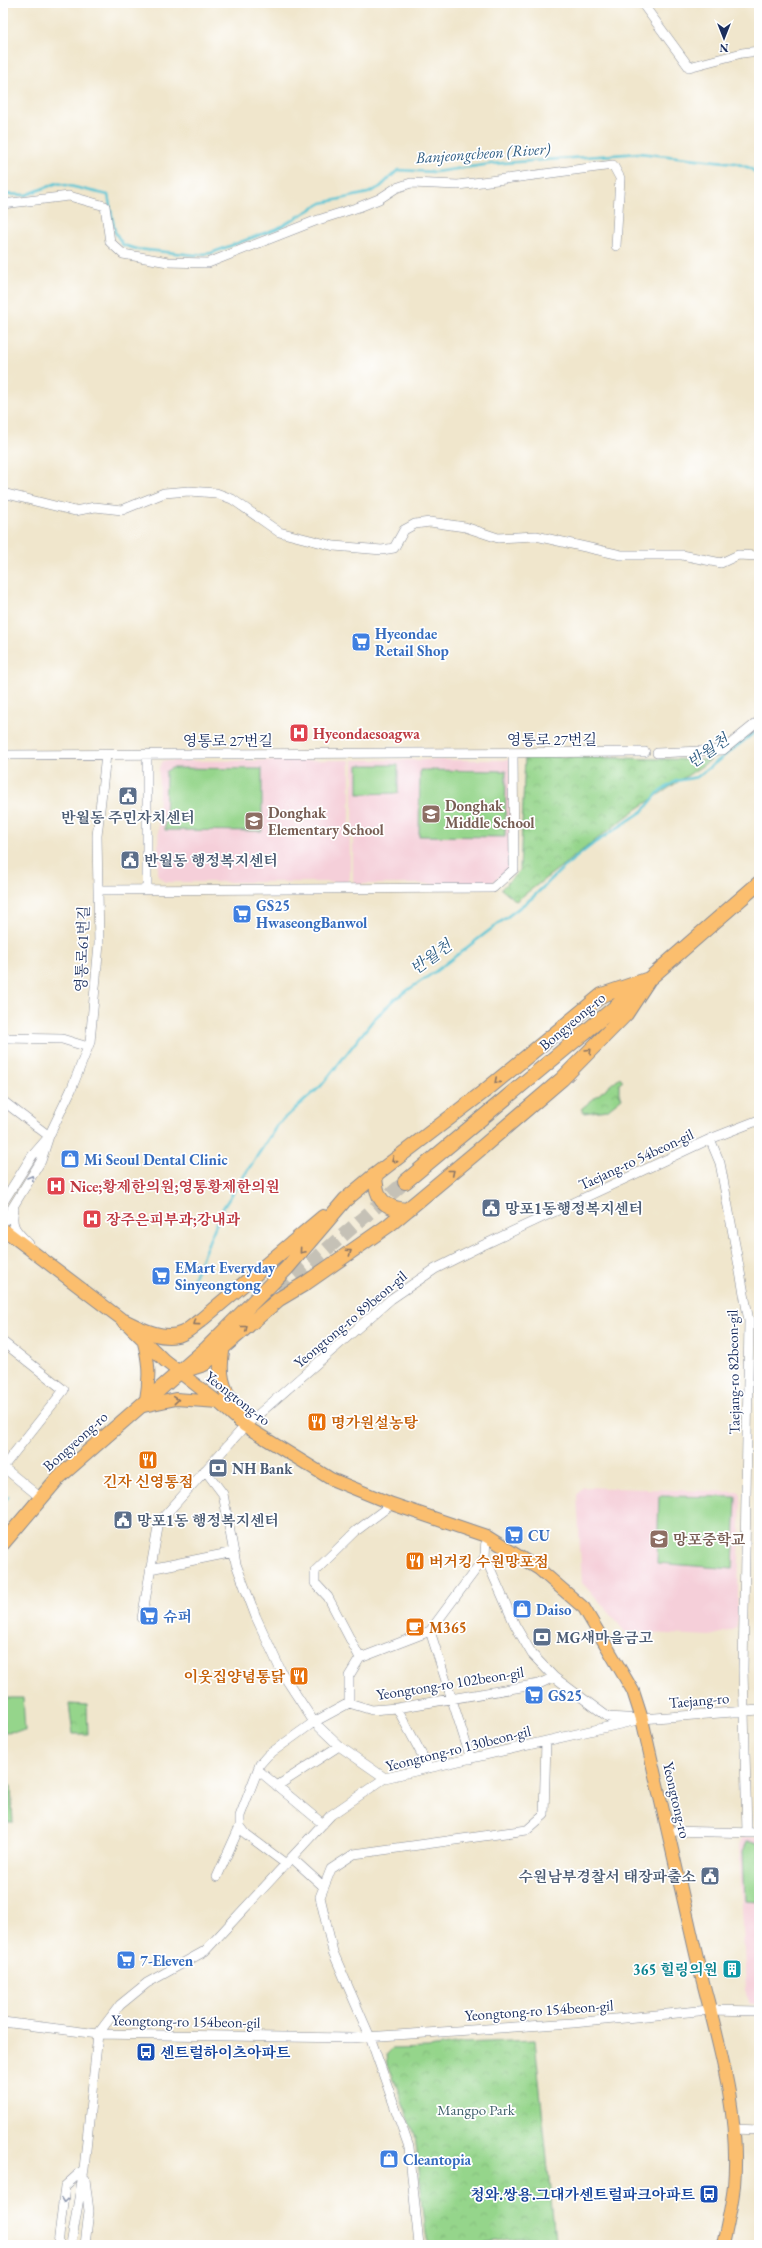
<svg xmlns="http://www.w3.org/2000/svg" width="762" height="2248" viewBox="0 0 762 2248" font-family="'EB Garamond','Noto Serif KR',serif">
  <style>
    .built { fill: #f5cfd9 }
    .grass { fill: #95d58b; stroke: #588274 }
    .park { fill: url(#park-crowns); stroke: #588274 }
    .lines { fill: none; stroke-linecap: round; stroke-linejoin: round }
    .stream { stroke: #5ac5d5; stroke-width: 2.5 }
    .highway-tunnel { stroke: #c5c1b6; stroke-width: 14; stroke-dasharray: 14 7; stroke-linecap: butt }
    .minor-casing { stroke: #868a95; stroke-width: 10 }
    .major-casing { stroke: #868a95; stroke-width: 14 }
    .highway-casing { stroke: #868a95; stroke-width: 16 }
    .minor { stroke: #fff; stroke-width: 9 }
    .major { stroke: #fbbe6e; stroke-width: 12 }
    .highway { stroke: #fbbe6e; stroke-width: 14 }
    .oneway { stroke: #8b7666 }
    .oneway2 { stroke: #8d97ae }
    .labels { text-anchor: middle; dominant-baseline: central; stroke-width: 3.5; stroke-linejoin: round; paint-order: stroke }
    .shop-label { font-size: 15px; font-weight: bold; fill: #366cbe; stroke: #fff; text-anchor: start }
    .health-label { font-size: 15px; font-weight: bold; fill: #be3a42; stroke: #fff; text-anchor: start }
    .street-label { font-size: 15px; fill: #1b2f5e; stroke: #fff }
    .education-label { font-size: 15px; font-weight: bold; fill: #785e54; stroke: #fff; text-anchor: start }
    .service-label { font-size: 15px; font-weight: bold; fill: #4e5e75; stroke: #fff; text-anchor: start }
    .food-label { font-size: 15px; font-weight: bold; fill: #c56008; stroke: #fff; text-anchor: start }
    .culture-label { font-size: 15px; font-weight: bold; fill: #0d838f; stroke: #fff; text-anchor: end }
    .transit-label { font-size: 15px; font-weight: bold; fill: #164399; stroke: #fff; text-anchor: start }
    .park-label { font-size: 15px; fill: #40616c; stroke: #fff }
    .water-label { font-size: 16px; font-style: italic; fill: #2e5c82; stroke: #fff }
  </style>
  <defs>
    <pattern id="park-crowns" width="20" height="18" patternUnits="userSpaceOnUse"><rect width="20" height="18" fill="#95d58b"/><path d="M2 6a3 3 0 1 1 6 0M12 15a3 3 0 1 1 6 0" fill="none" stroke="#80b77a"/></pattern>
  </defs>
  <rect width="100%" height="100%" fill="#fff"/>
  <filter id="ink" filterUnits="userSpaceOnUse"><feTurbulence type="fractalNoise" baseFrequency=".025" numOctaves="2"/><feDisplacementMap in="SourceGraphic" scale="8" xChannelSelector="R" yChannelSelector="G"/><feConvolveMatrix kernelMatrix="1 2 1 2 8 2 1 2 1" color-interpolation-filters="sRGB"/></filter>
  <filter id="wash" filterUnits="userSpaceOnUse"><feTurbulence type="fractalNoise" baseFrequency=".012" numOctaves="4" result="noise"/><feDisplacementMap in="SourceGraphic" scale="16" xChannelSelector="R" yChannelSelector="G"/><feGaussianBlur stdDeviation="0.9" result="paint"/><feColorMatrix in="noise" values="0 0 0 0 0 0 0 0 0 0 0 0 0 0 0 0 0 1.4 0 .05"/><feComposite in="paint" operator="in"/></filter>
  <g filter="url(#wash)">
    <rect width="100%" height="100%" fill="#f0e6cc"/>
    <path class="built" d="M350 760V878L347 882H165L158 876 159 767 163 761Z
      M353 760H510L509 868 491 884H356L353 880Z
      M583 1487 738 1492 741 1495 737 1626 732 1630 710 1636 625 1632 602 1604 582 1583 577 1495Z
      M742 1838H759V2005H750L746 1993 739 1845Z"/>
    <path class="grass" d="M358 765H398V793L358 794Z
      M172 768 262 769V831L165 830 166 771Z
      M420 770 506 771 505 837 419 836Z
      M659 1496 736 1497 733 1569 657 1563Z
      M3 1698H23L25 1731 3 1732Z
      M747 1842 759 1843V1902L745 1901 743 1851Z"/>
    <path class="park" d="M525 756 711 760 634 811 516 901 501 889 520 870Z
      M620 1077 623 1081 619 1084V1093L622 1098 607 1110 584 1113 581 1109Z
      M69 1704 87 1705 88 1734H73Z
      M3 1785 11 1786 13 1822H3Z
      M535 2040 555 2239 518 2238 467 2245H429L426 2234 415 2135 388 2064 387 2054 392 2049 428 2048 462 2043Z"/>
    <g class="lines">
      <path class="stream" d="M3 194 26 195 57 183 108 195 115 232 123 245 137 249 195 255 211 253 278 228 322 203 368 193 380 187 398 170 435 172 491 164 639 153 735 163 750 168 759 176
        M193 1279 223 1208 278 1124 321 1086 374 1019 396 998 436 971 532 898 564 867 593 844 643 811 659 792 676 781 697 777 759 729
        M3 1503 8 1497"/>
    </g>
  </g>
  <g filter="url(#ink)">
    <g class="lines">
      <path class="highway-tunnel" d="M263 1304 405 1182"/>
      <defs>
        <path id="minor" d="M642 3 689 67 742 53 759 51
          M3 204 69 196 105 206 110 242 123 254 168 262 208 263 315 221 359 207 379 199 396 188 411 183 458 185 613 165 620 178 616 246
          M3 493 75 511 95 507 122 510 164 493 189 491 216 493 232 499 279 532 334 546 382 550 394 548 404 530 415 524 430 522 465 527 498 538 536 536 621 555H682L721 563 738 555 759 556
          M657 753 723 750 759 721
          M3 755 645 752
          M147 889V755
          M98 890 493 888 514 869 513 753
          M3 1038 62 1039 88 1047
          M3 1101 49 1136
          M710 1139 720 1163 749 1321 743 1670 747 1833
          M3 1202 32 1156 46 1140
          M14 1209C10 1228 17 1231 29 1244
          M3 1223 41 1161 49 1136 71 1090 90 1042 99 944 97 836 106 755
          M3 1342 64 1390 3 1467
          M3 1467 41 1498
          M205 1470 223 1494 236 1564 256 1617 282 1673 314 1722 339 1746 385 1778
          M485 1557 515 1625 532 1654 554 1677 608 1717 642 1719 759 1710
          M150 1569 234 1552
          M142 1618 159 1522 245 1426 391 1299 435 1269 477 1248 710 1139 759 1120
          M430 1631 471 1759
          M360 1658 430 1631 485 1557 486 1536
          M349 1703V1676L360 1658 328 1597 315 1583V1571L356 1531 392 1504
          M397 1708 429 1768
          M258 1770 323 1824
          M277 1786 339 1746
          M668 1831 759 1833
          M292 1858 324 1887
          M286 1864 246 1834 240 1826V1816L260 1764 268 1755 314 1722 349 1703 372 1710 397 1708 539 1684 554 1677
          M217 1877 240 1826
          M3 2022 98 2034 351 2038 573 2023 709 2010 759 2011
          M733 2129 759 2130
          M58 2245 65 2186 84 2169
          M71 2245 84 2169 98 2034 120 2005 147 1983 205 1951 331 1815 385 1778 642 1719
          M85 2245 89 2211 85 2179
          M419 2245 409 2147 370 2037 333 1952 320 1897 331 1869 354 1854 527 1830 544 1815 546 1741"/>
        <path id="major" d="M3 1229 124 1321 165 1361 218 1402 245 1426 331 1479 392 1504 486 1536 539 1569 584 1608 633 1691 642 1719C660 1797 678 1876 696 1954 714 2030 741 2106 734 2186 732 2205 727 2226 723 2245
          M143 1339C149 1361 150 1377 146 1400
          M139 1407 176 1399 218 1402"/>
        <path id="highway" d="M375 1175C376 1198 382 1208 407 1210L411 1207
          M405 1182 649 979 759 883
          M124 1321C140 1329 164 1342 183 1333 189 1330 195 1324 201 1320L323 1217
          M223 1346C216 1381 226 1391 240 1421
          M185 1370 204 1364 279 1299 306 1283 389 1225 473 1155 562 1079 626 1014 649 979
          M3 1543 59 1477 207 1348 287 1268 345 1200 375 1175 486 1090 602 995 649 979"/>
      </defs>
      <use href="#minor" class="minor-casing"/>
      <use href="#major" class="major-casing"/>
      <use href="#highway" class="highway-casing"/>
      <use href="#minor" class="minor"/>
      <use href="#major" class="major"/>
      <use href="#highway" class="highway"/>
    </g>
    <defs><path id="oneway-chevron" d="M-2-3.5L2.5 0L-2 3.5" fill="none" stroke-width="1.6" stroke-linecap="round" stroke-linejoin="round"/></defs>
    <g class="oneway">
      <use href="#oneway-chevron" transform="translate(589 1051) rotate(-46)"/>
      <use href="#oneway-chevron" transform="translate(497 1081) rotate(139)"/>
      <use href="#oneway-chevron" transform="translate(394 1160) rotate(143)"/>
      <use href="#oneway-chevron" transform="translate(452 1172) rotate(-39)"/>
      <use href="#oneway-chevron" transform="translate(302 1251) rotate(131)"/>
      <use href="#oneway-chevron" transform="translate(349 1252) rotate(-34)"/>
      <use href="#oneway-chevron" transform="translate(196 1323) rotate(144)"/>
      <use href="#oneway-chevron" transform="translate(245 1328) rotate(-39)"/>
      <use href="#oneway-chevron" transform="translate(176 1400) rotate(-5)"/>
    </g>
    <g class="oneway2">
      <use href="#oneway-chevron" transform="translate(31 1178) rotate(-59)"/>
      <use href="#oneway-chevron" transform="translate(64 2200) rotate(97)"/>
    </g>
  </g>
  <defs>
    <symbol id="supermarket-square" viewBox="-11 -11 22 22"><rect x="-9" y="-9" width="18" height="18" rx="4" fill="#3f7fe0" stroke="#fff"/><path d="M-6-5.5h2.5l.6 2H6L4.5 2H-2.5L-4.4-4H-6ZM-1.5 3.2a1.3 1.3 0 1 0 .1 0ZM3 3.2a1.3 1.3 0 1 0 .1 0Z" fill="#fff"/></symbol>
    <symbol id="hospital-square" viewBox="-11 -11 22 22"><rect x="-9" y="-9" width="18" height="18" rx="4" fill="#e0444e" stroke="#fff"/><path d="M-5-5h3v3.5h4V-5h3V5h-3V1.5h-4V5h-3Z" fill="#fff"/></symbol>
    <symbol id="civic-square" viewBox="-11 -11 22 22"><rect x="-9" y="-9" width="18" height="18" rx="4" fill="#5c6f8a" stroke="#fff"/><path d="M-.6-6.5H3V-4.5H.6V-3L4-1V1h2V6H-6V1h2V-1L-.6-3ZM-1.2 2.5V6h2.4V2.5Z" fill="#fff"/></symbol>
    <symbol id="school-square" viewBox="-11 -11 22 22"><rect x="-9" y="-9" width="18" height="18" rx="4" fill="#8d6e63" stroke="#fff"/><path d="M0-5L7-2L0 1L-7-2ZM-4 1L0 2.5L4 1V4Q0 6-4 4Z" fill="#fff"/></symbol>
    <symbol id="shop-square" viewBox="-11 -11 22 22"><rect x="-9" y="-9" width="18" height="18" rx="4" fill="#3f7fe0" stroke="#fff"/><path d="M-5-2.5h2.3a2.7 3.5 0 0 1 5.4 0H5L5.5 6h-11ZM-1.5-2.5h3a1.5 2.3 0 0 0-3 0Z" fill="#fff"/></symbol>
    <symbol id="restaurant-square" viewBox="-11 -11 22 22"><rect x="-9" y="-9" width="18" height="18" rx="4" fill="#e8710a" stroke="#fff"/><path d="M-5-6h1v4h1v-4h1v4h1v-4h1v5L-1.5 .5V6h-2V.5L-5-1ZM5-6V6H3V1.5H1.5Q1.5-4 5-6Z" fill="#fff"/></symbol>
    <symbol id="bank-square" viewBox="-11 -11 22 22"><rect x="-9" y="-9" width="18" height="18" rx="4" fill="#5c6f8a" stroke="#fff"/><path d="M-6-4H6V4H-6ZM0-2.3a2.3 2.3 0 1 0 0 4.6a2.3 2.3 0 1 0 0-4.6Z" fill="#fff"/></symbol>
    <symbol id="cafe-square" viewBox="-11 -11 22 22"><rect x="-9" y="-9" width="18" height="18" rx="4" fill="#e8710a" stroke="#fff"/><path d="M-5.5-4.5H6V0H3Q3 3.5 0 3.5H-2.5Q-5.5 3.5-5.5 0ZM3-3.2v2h1.7v-2ZM-6 4.5H4V6H-6Z" fill="#fff"/></symbol>
    <symbol id="building-square" viewBox="-11 -11 22 22"><rect x="-9" y="-9" width="18" height="18" rx="4" fill="#0f9aa8" stroke="#fff"/><path d="M-4-6H4V6H1V3H-1V6H-4ZM-2.5-4.3h1.7v1.8h-1.7ZM.8-4.3h1.7v1.8H.8ZM-2.5-1h1.7V.8h-1.7ZM.8-1h1.7V.8H.8Z" fill="#fff"/></symbol>
    <symbol id="bus-square" viewBox="-11 -11 22 22"><rect x="-9" y="-9" width="18" height="18" rx="4" fill="#1a4fb4" stroke="#fff"/><path d="M-5-6H5V4H4V6H2V4H-2V6H-4V4H-5ZM-3.5-4V0h7V-4ZM-3.5 1.2v1.5H-2V1.2ZM2 1.2v1.5H3.5V1.2Z" fill="#fff"/></symbol>
  </defs>
  <g fill-rule="evenodd">
    <use href="#supermarket-square" x="350" y="631" width="22" height="22"/>
    <use href="#hospital-square" x="288" y="722" width="22" height="22"/>
    <use href="#civic-square" x="117" y="785" width="22" height="22"/>
    <use href="#school-square" x="420" y="803" width="22" height="22"/>
    <use href="#school-square" x="243" y="810" width="22" height="22"/>
    <use href="#civic-square" x="119" y="849" width="22" height="22"/>
    <use href="#supermarket-square" x="231" y="903" width="22" height="22"/>
    <use href="#shop-square" x="59" y="1148" width="22" height="22"/>
    <use href="#hospital-square" x="45" y="1175" width="22" height="22"/>
    <use href="#civic-square" x="480" y="1197" width="22" height="22"/>
    <use href="#hospital-square" x="81" y="1208" width="22" height="22"/>
    <use href="#supermarket-square" x="150" y="1265" width="22" height="22"/>
    <use href="#restaurant-square" x="306" y="1411" width="22" height="22"/>
    <use href="#restaurant-square" x="137" y="1449" width="22" height="22"/>
    <use href="#bank-square" x="207" y="1457" width="22" height="22"/>
    <use href="#civic-square" x="112" y="1509" width="22" height="22"/>
    <use href="#supermarket-square" x="503" y="1524" width="22" height="22"/>
    <use href="#school-square" x="648" y="1528" width="22" height="22"/>
    <use href="#restaurant-square" x="404" y="1550" width="22" height="22"/>
    <use href="#shop-square" x="511" y="1598" width="22" height="22"/>
    <use href="#supermarket-square" x="138" y="1605" width="22" height="22"/>
    <use href="#cafe-square" x="404" y="1616" width="22" height="22"/>
    <use href="#bank-square" x="531" y="1626" width="22" height="22"/>
    <use href="#restaurant-square" x="288" y="1665" width="22" height="22"/>
    <use href="#supermarket-square" x="523" y="1684" width="22" height="22"/>
    <use href="#civic-square" x="699" y="1865" width="22" height="22"/>
    <use href="#supermarket-square" x="115" y="1949" width="22" height="22"/>
    <use href="#building-square" x="721" y="1958" width="22" height="22"/>
    <use href="#bus-square" x="135" y="2041" width="22" height="22"/>
    <use href="#shop-square" x="378" y="2148" width="22" height="22"/>
    <use href="#bus-square" x="698" y="2183" width="22" height="22"/>
  </g>
  <g class="labels">
    <g class="shop-label">
      <text x="375" y="633">Hyeondae<tspan x="375" dy="17">Retail Shop</tspan></text>
      <text x="256" y="905">GS25<tspan x="256" dy="17">HwaseongBanwol</tspan></text>
      <text x="84" y="1159">Mi Seoul Dental Clinic</text>
      <text x="175" y="1267">EMart Everyday<tspan x="175" dy="17">Sinyeongtong</tspan></text>
      <text x="528" y="1535">CU</text>
      <text x="536" y="1609">Daiso</text>
      <text x="163" y="1616">슈퍼</text>
      <text x="548" y="1695">GS25</text>
      <text x="140" y="1960">7-Eleven</text>
      <text x="403" y="2159">Cleantopia</text>
    </g>
    <g class="health-label">
      <text x="313" y="733">Hyeondaesoagwa</text>
      <text x="70" y="1186">Nice;황제한의원;영통황제한의원</text>
      <text x="106" y="1219">장주은피부과;강내과</text>
    </g>
    <g class="street-label">
      <text x="552" y="739">영통로 27번길</text>
      <text x="228" y="740">영통로 27번길</text>
      <text transform="translate(82 949) rotate(-88)">영통로61번길</text>
      <text transform="translate(572 1021) rotate(-40)">Bongyeong-ro</text>
      <text transform="translate(636 1159) rotate(-25)">Taejang-ro 54beon-gil</text>
      <text transform="translate(350 1319) rotate(-40)">Yeongtong-ro 89beon-gil</text>
      <text transform="translate(733 1372) rotate(-91)">Taejang-ro 82beon-gil</text>
      <text transform="translate(238 1398) rotate(38)">Yeongtong-ro</text>
      <text transform="translate(75 1441) rotate(-42)">Bongyeong-ro</text>
      <text transform="translate(450 1683) rotate(-9)">Yeongtong-ro 102beon-gil</text>
      <text transform="translate(699 1700) rotate(-5)">Taejang-ro</text>
      <text transform="translate(458 1748) rotate(-14)">Yeongtong-ro 130beon-gil</text>
      <text transform="translate(677 1800) rotate(77)">Yeongtong-ro</text>
      <text transform="translate(539 2010) rotate(-4)">Yeongtong-ro 154beon-gil</text>
      <text transform="translate(186 2021) rotate(1)">Yeongtong-ro 154beon-gil</text>
    </g>
    <g class="education-label">
      <text x="445" y="805">Donghak<tspan x="445" dy="17">Middle School</tspan></text>
      <text x="268" y="812">Donghak<tspan x="268" dy="17">Elementary School</tspan></text>
      <text x="673" y="1539">망포중학교</text>
    </g>
    <g class="service-label">
      <text x="128" y="817" text-anchor="middle">반월동 주민자치센터</text>
      <text x="144" y="860">반월동 행정복지센터</text>
      <text x="505" y="1208">망포1동행정복지센터</text>
      <text x="232" y="1468">NH Bank</text>
      <text x="137" y="1520">망포1동 행정복지센터</text>
      <text x="556" y="1637">MG새마을금고</text>
      <text x="696" y="1876" text-anchor="end">수원남부경찰서 태장파출소</text>
    </g>
    <g class="food-label">
      <text x="331" y="1422">명가원설농탕</text>
      <text x="148" y="1481" text-anchor="middle">긴자 신영통점</text>
      <text x="429" y="1561">버거킹 수원망포점</text>
      <text x="429" y="1627">M365</text>
      <text x="285" y="1676" text-anchor="end">이웃집양념통닭</text>
    </g>
    <g class="culture-label">
      <text x="718" y="1969">365 힐링의원</text>
    </g>
    <g class="transit-label">
      <text x="160" y="2052">센트럴하이츠아파트</text>
      <text x="695" y="2194" text-anchor="end">청와.쌍용.그대가센트럴파크아파트</text>
    </g>
    <g class="park-label">
      <text x="476" y="2109">Mangpo Park</text>
    </g>
    <g class="water-label">
      <text transform="translate(483 153) rotate(-4)">Banjeongcheon (River)</text>
      <text transform="translate(708 751) rotate(-35)">반월천</text>
      <text transform="translate(431 957) rotate(-36)">반월천</text>
    </g>
  </g>
  <rect width="762" height="2248" fill="none" stroke="#fff" stroke-width="16"/>
  <g transform="translate(724 38) rotate(180)" stroke="#ffffff" stroke-width="3" paint-order="stroke">
  <path d="M0-3L7 15L0 10L-7 15Z" fill="#1b2f5e"/>
  <text y="-6" font-size="11" font-weight="bold" text-anchor="middle" fill="#1b2f5e">N</text>
  </g>
</svg>
